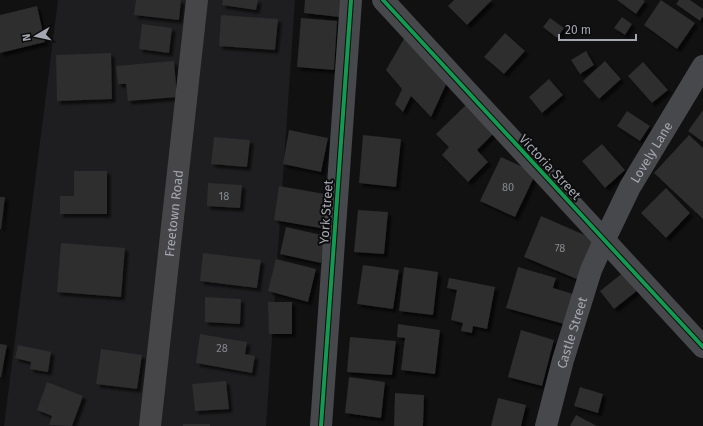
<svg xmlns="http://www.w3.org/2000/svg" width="703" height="426" viewBox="0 0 703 426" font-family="'Fira Sans',sans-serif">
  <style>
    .built { fill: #1e1e20 }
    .building { fill: #2d2d2f; filter: url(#shadow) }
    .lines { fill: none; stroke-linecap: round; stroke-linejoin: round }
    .minor { stroke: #47484b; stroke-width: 22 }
    .secondary { stroke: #464648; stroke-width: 22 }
    .cycleway-casing { stroke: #0c0c0d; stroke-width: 6 }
    .cycleway { stroke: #139951; stroke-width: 4 }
    .labels { text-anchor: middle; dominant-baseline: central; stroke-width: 4; stroke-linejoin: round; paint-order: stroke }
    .number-label { font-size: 11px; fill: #868890 }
    .street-label { font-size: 13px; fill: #a4a6b1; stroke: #0c0c0d }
  </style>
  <defs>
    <filter id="shadow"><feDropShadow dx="3.5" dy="3.5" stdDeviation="1" flood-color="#0009"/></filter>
  </defs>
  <rect width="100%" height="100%" fill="#111112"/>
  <path class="built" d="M58 0H295L266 426H4Z"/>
  <path class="building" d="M136 0H181L179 20 134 15Z
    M223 0H258L256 10 222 5Z
    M305 0H341L339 17 304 13Z
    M454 0H492L467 25 448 6Z
    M617 0H643L645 1 636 14Z
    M661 0 695 23 677 49 644 25Z
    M679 0H690L703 9V16L700 21 676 4Z
    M37 6 45 42 0 53V15Z
    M221 15 278 19 275 50 219 46Z
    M622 17 632 24 625 35 614 28Z
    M301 18 337 21 334 70 297 67Z
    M550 18 564 28 557 38 543 27Z
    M142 24 172 28 169 53 139 49Z
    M409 30 450 76 431 117 411 96 403 112 395 104 402 89 386 70Z
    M505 33 525 51 504 74 484 57Z
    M586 51 594 65 580 74 571 60Z
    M111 53 112 99 57 101 56 55Z
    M174 61 177 97 128 101 126 84H118L116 66Z
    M605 61 621 79 599 99 583 81Z
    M643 62 668 90 652 103 628 76Z
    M549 79 563 95 542 113 529 97Z
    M468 103 496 131 477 150 488 162 468 182 442 155 449 147 436 134Z
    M703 110V142L688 131Z
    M627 111 650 126 640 141 617 126Z
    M289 130 328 138 321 172 283 164Z
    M363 135 401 139 396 187 359 183Z
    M689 135 703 148V219L654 173Z
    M214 137 250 140 247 167 211 164Z
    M602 144 625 170 605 188 582 161Z
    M501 157 536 173 515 217 480 201Z
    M74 171H107V214H60V196H74Z
    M208 183 242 185 240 208 207 206Z
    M279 186 331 195 326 229 274 220Z
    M666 188 690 213 666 238 641 213Z
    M0 197H5L1 229H0Z
    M358 210 388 212 384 254 354 252Z
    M541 216 596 240 579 280 524 257Z
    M286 227 326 236 321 263 280 254Z
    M61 243 125 248 121 297 57 292Z
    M203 253 261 260 257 288 200 281Z
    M276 259 316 269 308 302 268 291Z
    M363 265 399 270 393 309 357 304Z
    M404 267 438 272 433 315 399 311Z
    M518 267 556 278 553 288 573 294 564 324 506 308Z
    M624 272 638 290 614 309 600 291Z
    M449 278 495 287 487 329 473 326 472 333 461 331 463 323 451 320 457 290 447 288Z
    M205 297 241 299 240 324 205 322Z
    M268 302H292V334H269Z
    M398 324 440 330 435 374 401 370 405 338 397 337Z
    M521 330 554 340 542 386 508 377Z
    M200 334 247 342 245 354 255 356 252 373 196 363Z
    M350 337 396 341 392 375 347 372Z
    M0 344 7 345 1 377H0Z
    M18 345 51 352 48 372 30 369 31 362 15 358Z
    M101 349 142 355 137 389 96 384Z
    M349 377 385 382 381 418 345 413Z
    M226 381 229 409 195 411 192 384Z
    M47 382 83 396 72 426 49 425 52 416 37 410Z
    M580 387 603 394 598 413 574 406Z
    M395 393 424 395 423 426H394Z
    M498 398 526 405 521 426H491Z
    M576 415 597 426H570Z
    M183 424H210V426H183Z"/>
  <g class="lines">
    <g class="minor">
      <path d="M383 0 703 347"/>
      <path d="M321 426 351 0"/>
      <path id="s1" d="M546 426 563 360 591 270 604 241 630 187 703 66"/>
    </g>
    <path class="secondary" id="s2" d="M150 426 197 0"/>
    <defs>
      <path id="cycleway" d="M383 0 703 347
        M321 426 351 0"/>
    </defs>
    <use href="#cycleway" class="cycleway-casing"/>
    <use href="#cycleway" class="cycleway"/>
  </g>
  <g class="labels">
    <g class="number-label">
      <text x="508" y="187">80</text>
      <text x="224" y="196">18</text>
      <text x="560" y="248">78</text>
      <text x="222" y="348">28</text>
    </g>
    <g class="street-label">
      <text stroke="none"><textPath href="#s1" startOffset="295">Lovely Lane</textPath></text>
      <text transform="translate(550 167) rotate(47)">Victoria Street</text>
      <text transform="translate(326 212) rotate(-86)">York Street</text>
      <text stroke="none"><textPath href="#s2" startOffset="214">Freetown Road</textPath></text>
      <text stroke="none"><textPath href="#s1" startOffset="97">Castle Street</textPath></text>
    </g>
  </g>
  <g transform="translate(36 36) rotate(261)" stroke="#0c0c0d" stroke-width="3" paint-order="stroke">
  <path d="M0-3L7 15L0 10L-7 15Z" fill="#a4a6b1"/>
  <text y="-6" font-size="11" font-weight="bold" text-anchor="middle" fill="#a4a6b1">N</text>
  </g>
  <path d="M559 34v6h77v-6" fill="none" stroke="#a4a6b1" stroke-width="2"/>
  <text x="565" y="34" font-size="12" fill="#a4a6b1" stroke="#0c0c0d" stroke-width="3" paint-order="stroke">20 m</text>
</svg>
